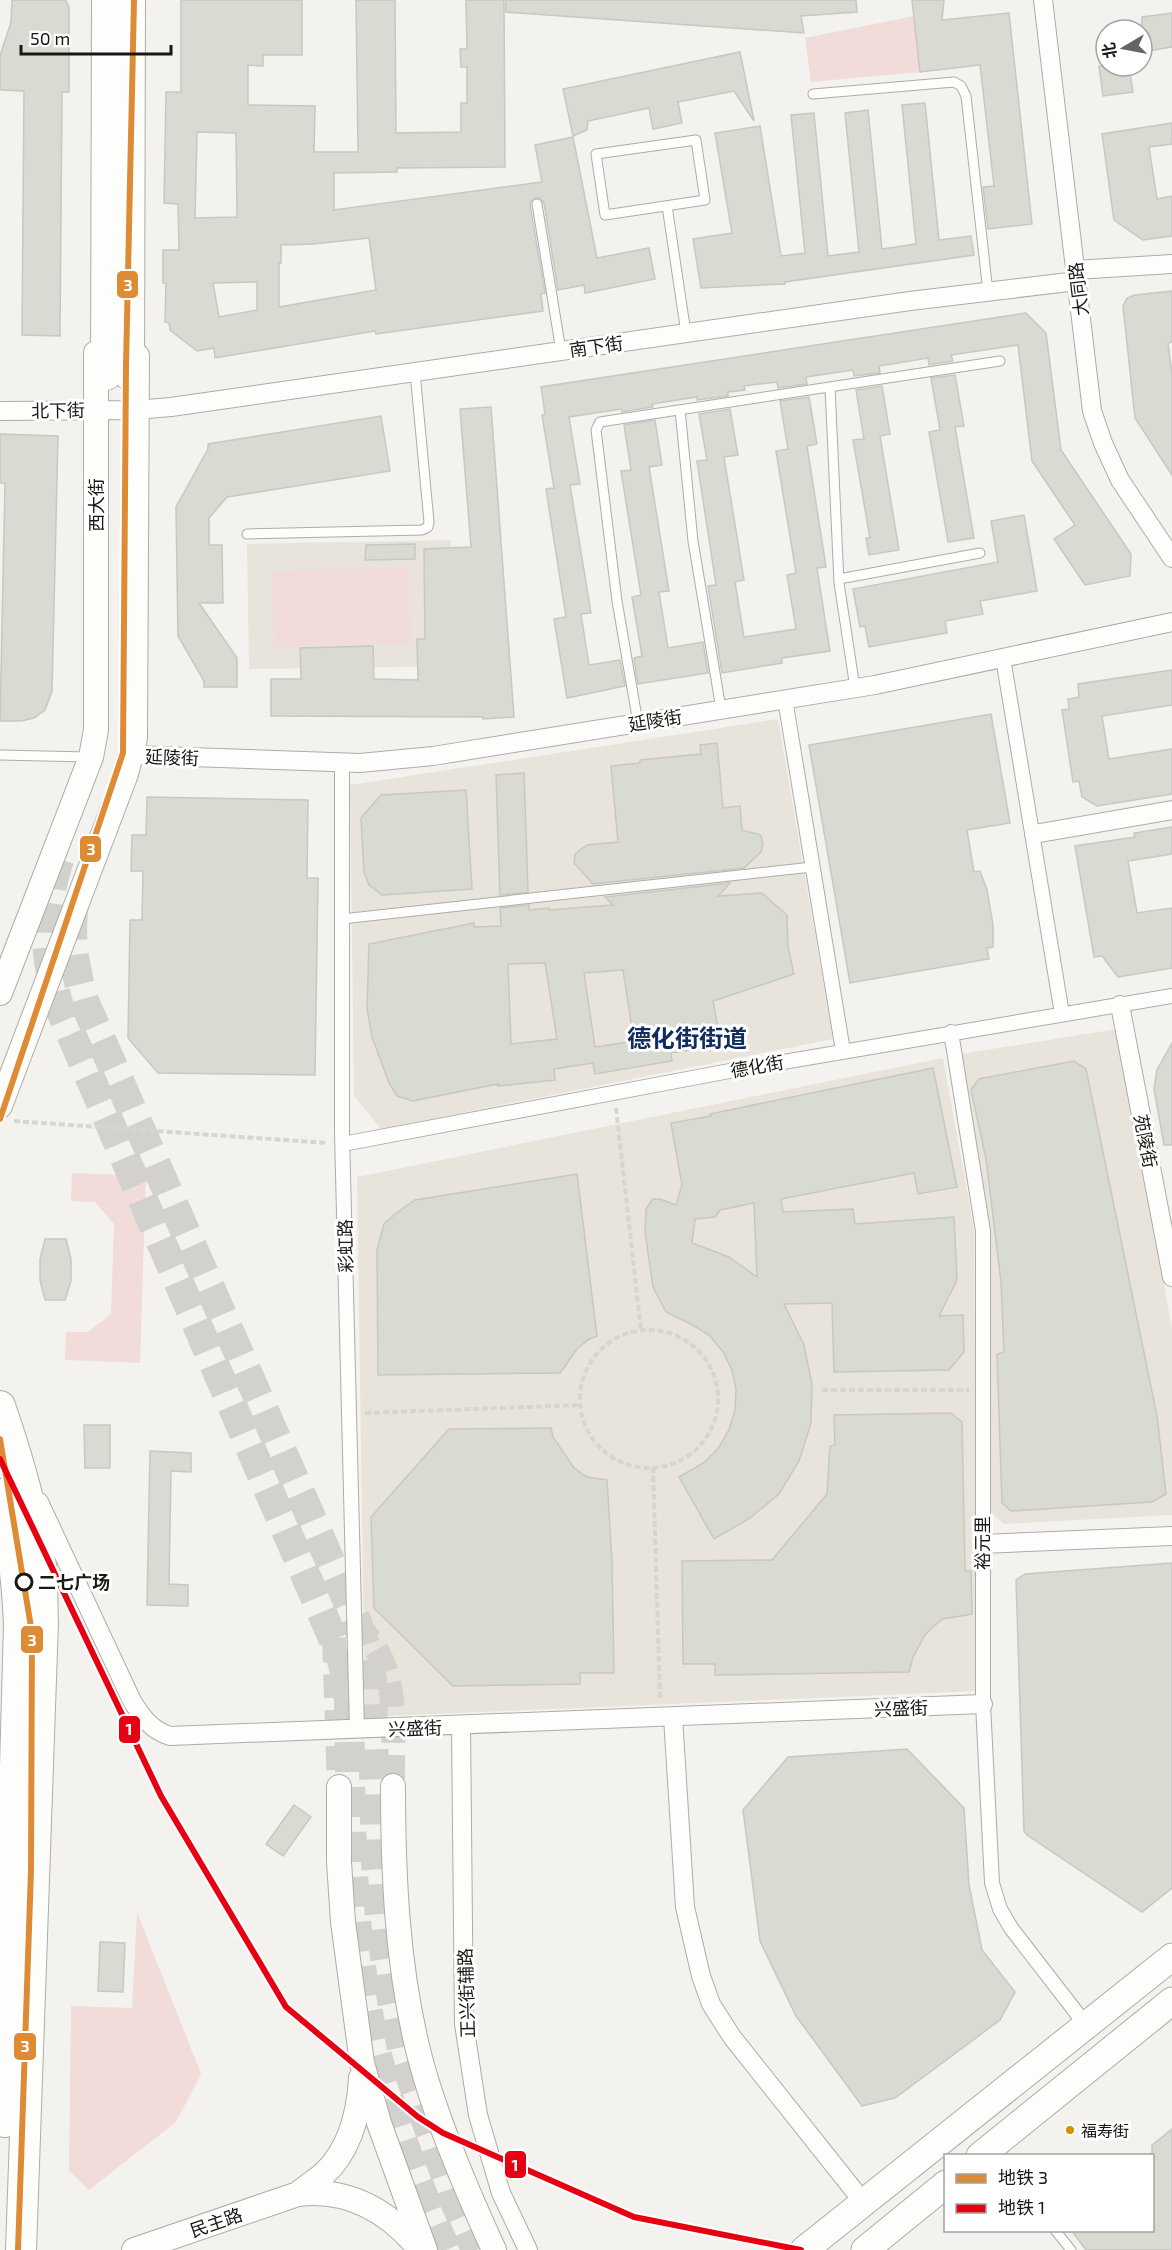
<svg xmlns="http://www.w3.org/2000/svg" width="1172" height="2250" viewBox="0 0 1172 2250" font-family="'Exo 2','Noto Sans SC',sans-serif">
  <style>
    .built { fill: #e8e4db }
    .green { fill: #f1dcda }
    .building { fill: #d9dbd2; stroke: #c7c7c4; stroke-width: 1.5; fill-rule: evenodd }
    .lines { fill: none; stroke-linecap: round; stroke-linejoin: round }
    .tertiary-tunnel { stroke: #d2d1cd; stroke-width: 24; stroke-dasharray: 24 12; stroke-linecap: butt }
    .primary-tunnel { stroke: #d2d1cd; stroke-width: 30; stroke-dasharray: 30 15; stroke-linecap: butt }
    .service-casing { stroke: #adaca8; stroke-width: 11 }
    .pedestrian-casing { stroke: #adaca8; stroke-width: 16 }
    .minor-casing { stroke: #adaca8; stroke-width: 20 }
    .tertiary-casing { stroke: #adaca8; stroke-width: 26 }
    .secondary-casing { stroke: #adaca8; stroke-width: 29 }
    .primary-casing { stroke: #adaca8; stroke-width: 32 }
    .path { stroke: #d5d5d4; stroke-width: 4; stroke-dasharray: 6 3; stroke-linecap: butt }
    .service { stroke: #fdfdfc; stroke-width: 9 }
    .pedestrian { stroke: #fdfdfc; stroke-width: 14 }
    .minor { stroke: #fdfdfc; stroke-width: 18 }
    .tertiary { stroke: #fdfdfc; stroke-width: 24 }
    .secondary { stroke: #fdfdfc; stroke-width: 27 }
    .primary { stroke: #fdfdfc; stroke-width: 30 }
    .metro-1-casing { stroke: #fff; stroke-width: 10 }
    .metro-2-casing { stroke: #fff; stroke-width: 10 }
    .metro-1 { stroke: #dd8c35; stroke-width: 6 }
    .metro-2 { stroke: #e60012; stroke-width: 6 }
    .stop-dot { fill: #fff; stroke: #191815; stroke-width: 3 }
    .bus-dot { fill: #d69103; stroke: #fff; stroke-width: 2 }
    .labels { text-anchor: middle; dominant-baseline: central; stroke-width: 6; stroke-linejoin: round; paint-order: stroke }
    .bus-label { font-size: 16px; fill: #191815; stroke: #fff; text-anchor: start }
    .street-label { font-size: 18px; fill: #191815; stroke: #fff }
    .stop-label { font-size: 18px; font-weight: bold; fill: #191815; stroke: #fff; text-anchor: start }
    .district-label { font-size: 24px; font-weight: bold; fill: #112c61; stroke: #fff }
    .line-badge { stroke: #fff; stroke-width: 2 }
    .badge-label { font-size: 16px; text-anchor: middle; font-weight: bold; fill: #fff }
  </style>
  <rect width="100%" height="100%" fill="#f3f2ee"/>
  <path class="built" d="M451 540 453 666 249 669 247 544Z
    M778 719 833 1039 381 1129 354 1096 350 785Z
    M1117 1029 1172 1329V1515L1004 1524 991 1512 989 1228 961 1054Z
    M943 1058 974 1229 977 1691 365 1717 357 1177Z"/>
  <path class="green" d="M914 16 920 72 811 82 805 38Z
    M409 568 410 644 274 646 272 571Z
    M72 1173 146 1176 140 1363 65 1360 66 1332H88L111 1314 114 1224 95 1202 71 1201Z
    M137 1912 201 2074 176 2122 89 2190 69 2171 71 2006 132 2008Z"/>
  <path class="building" d="M12 0H66L69 8V92H62L60 336 22 335 24 91 0 90V56L11 22Z
    M181 0H302V55H263V66L248 65V105L315 106 314 152H358L356 0H395L396 133 461 132V103H467V67H461L460 49H467L466 0H504L505 167 397 168V172L334 173V210L542 182 535 145 573 137 597 258 649 248 655 279 585 293 584 285 558 290 544 203 540 198H535L531 201 530 205 545 293 541 294 543 311 376 334 375 331 215 358 214 348 197 351 170 330 169 323 165 322 166 283H163V250H179L178 204 164 203 166 92H181ZM197 132 236 133 237 217 195 218ZM369 238 376 290 279 307V263H281V245L313 244ZM257 282V310L219 317 213 283Z
    M506 0H856L857 12 801 16 804 33 506 12Z
    M912 0H944L942 20 1009 13 1032 224 988 229 983 187 994 186 980 65 920 72Z
    M1172 13V47L1142 52V17Z
    M740 52 754 121 734 91 678 102 682 123 653 129 649 108 588 121 587 130 573 136 563 89Z
    M1099 66H1129L1133 92 1103 96Z
    M925 103 939 240 971 236 974 255 785 282V284L701 288 693 239 732 233 715 133 760 126 781 256 805 253 791 115 814 113 828 256 859 252 845 113 868 110 882 249 916 244 902 105Z
    M1172 123V144L1149 147 1157 199 1172 196V236L1143 240 1114 220 1102 134Z
    M1172 291V342L1168 343 1172 375V475L1135 418 1123 306 1127 298 1135 295Z
    M1026 313 1046 333 1061 450 1131 554 1130 576 1085 585 1054 539 1075 525 1032 461 1018 345 951 355 953 361 929 365 928 358 879 366 880 373 854 376 853 370 806 377 807 384 778 388 777 382 744 386 745 390 728 392V396L697 400V397L652 404 653 407 622 412 621 409 569 417 580 484 570 485 591 613 581 614 589 665 620 660 625 686 567 698 554 619 566 617 546 489 554 488 542 415 545 414 541 387Z
    M955 375 964 426 955 427 974 538 948 542 929 432 940 430 931 378Z
    M882 386 890 434 880 436 899 550 869 555 866 538H870L853 440 864 439 856 390Z
    M809 397 817 444 807 446 826 567 817 568 830 651 782 658V663L722 673 708 586 716 585 697 461 707 460 699 414 730 409 738 455 724 457 744 580 735 582 744 637 796 629 787 575 796 573 776 451 788 449 780 401Z
    M491 407 514 717 483 719V717L271 716V679H301L300 648 373 646 374 679 418 680 417 639H425L424 549 471 547 460 409Z
    M381 416 390 471 227 497 209 518V545H222L223 603H199L237 658V687H204V681L178 636 176 507 208 449V444Z
    M655 420 662 465 649 467 669 591 659 592 668 648 703 642 708 673 638 684 634 658 642 656 632 597 641 595 621 471 631 470 624 425Z
    M0 434 58 436 52 691 45 710 34 718 21 721H0L5 483H0Z
    M1024 515 1037 591 980 601 983 614 945 621 947 633 869 647 865 626 860 627 853 589 998 562 991 521Z
    M415 544V559L365 560 366 545Z
    M1172 670V705L1102 716 1109 759 1172 749V794L1097 806 1082 797 1079 781 1073 782 1062 710 1069 709 1068 699 1079 697 1078 684Z
    M991 714 1010 823 967 830 974 872 980 871 987 890 993 925V947L987 948 989 959 850 983 809 745Z
    M717 743 723 808 740 806 742 830 761 835 763 845 761 852 744 868 593 884 574 863 575 854 587 845 618 842 611 766 640 763V760L701 754 700 745Z
    M524 773 528 892 500 895 496 775Z
    M466 790 472 889 382 895 369 885 364 872 361 818 381 795Z
    M147 797 308 800 307 878H318L315 1075 158 1073 128 1038 130 920H142L143 871H131L132 835H146Z
    M1172 827V854L1128 861 1137 913 1172 908V968L1118 977 1102 956 1094 957 1075 846 1135 837 1134 833Z
    M730 883 718 896 762 893 787 915 788 947 794 974 713 1001 721 1045 671 1053 672 1061 595 1074 593 1063 554 1069 555 1080 498 1086V1084L413 1101 397 1096 389 1083 372 1037 367 1009 369 944 474 923V927L501 926 500 908 529 905V910L549 908V910L613 905 605 897ZM545 963 557 1039 511 1044 508 964ZM623 970 634 1041 595 1047 584 973Z
    M1172 1043V1145H1164L1154 1089 1157 1070Z
    M1074 1061 1086 1069 1157 1416 1166 1494 1152 1502 1011 1511 1002 1503 997 1354 1004 1352 1001 1282 986 1159 971 1090 979 1079Z
    M933 1068 957 1187 918 1194 914 1173 781 1199 783 1212 853 1209 855 1224 954 1217 957 1280 939 1316 963 1315 964 1352 949 1370 834 1372 832 1303 784 1304 804 1345 812 1384 811 1423 799 1461 779 1494 750 1518 714 1539 679 1477 705 1462 719 1447 729 1430 735 1410 736 1390 732 1370 723 1352 710 1336 693 1325 666 1312 653 1287 645 1232 646 1209 653 1199H660L676 1205 682 1185 671 1123 711 1116 710 1114ZM754 1203 757 1277 729 1257 692 1243 695 1219 715 1217 720 1210Z
    M577 1174 597 1336 588 1340 577 1349 560 1373 378 1375 377 1250 384 1224 395 1214 415 1200Z
    M45 1239H66L71 1259V1281L65 1300H45L40 1280V1259Z
    M951 1413 962 1422 965 1571H971L972 1614 943 1619 934 1626 925 1635 913 1657 909 1672 715 1675V1664H683L682 1561 772 1560 827 1494 830 1446 835 1445 834 1415Z
    M84 1425H110V1468H85Z
    M551 1428 553 1437 574 1468 587 1477 607 1480 612 1561 614 1673H580V1684L453 1686 374 1608 371 1517 449 1429Z
    M150 1451 191 1453V1472L171 1471 169 1584 188 1585V1606L147 1605Z
    M1172 1563V1888L1142 1912 1027 1835 1024 1831 1016 1580 1025 1574Z
    M907 1749 964 1808 969 1885 982 1950 1015 1992 1000 2020 895 2098 862 2106 796 2016 760 1941 743 1810 788 1757Z
    M294 1805 311 1817 283 1856 266 1844Z
    M100 1942 125 1943 123 1992 98 1991Z
    M1172 2129V2250H1086L1071 2230H1152V2145Z"/>
  <g class="lines">
    <path class="tertiary-tunnel" d="M356 1620C364 1632 373 1643 380 1656 399 1694 392 1745 393 1786
      M334 1638 339 1787"/>
    <path class="primary-tunnel" d="M59 859C43 911 43 953 59 1006L341 1657 348 1683 349 1701C351 1823 349 1948 380 2067 396 2129 420 2191 446 2250
      M73 910C70 943 75 970 84 1001L356 1620 366 1648 372 1680 376 1862 381 1931 392 2000 404 2058 455 2202 476 2250"/>
    <defs>
      <path id="service" d="M813 94 954 82 961 86 966 96 988 292
        M696 140 705 200 605 215 596 154Z
        M537 204 561 351
        M667 206 686 333
        M830 387 839 583 855 688
        M680 410 693 541 721 709
        M247 534 422 530 428 527 429 522 415 372
        M839 579 980 553
        M638 723 617 601 596 430 600 422 1000 361
        M0 755 88 757
        M342 919 812 867
        M1055 2230 1071 2250"/>
      <path id="pedestrian" d="M1003 658 1062 1014
        M785 699 843 1051
        M342 762V1134L357 1730
        M951 1032 983 1231V1704L992 1883 1000 1909 1011 1928 1086 2025
        M343 1144 724 1072 1172 996"/>
      <path id="minor" d="M1043 0 1092 411 1103 443 1120 480 1172 558
        M1075 270 1172 264
        M0 411 136 410 171 407 910 301 1077 281
        M131 755 360 763 433 756 875 685 1172 622
        M1034 834 1172 810
        M1120 1005 1172 1277
        M39 1502 132 1701C142 1717 151 1730 170 1736L983 1704
        M982 1544 1172 1536
        M673 1717 685 1907 701 1976 711 2004 732 2037 864 2203
        M461 1726 464 2024 478 2115 501 2193 528 2250"/>
      <path id="tertiary" d="M0 993 91 757 96 730V353
        M0 1106 126 774 135 738 137 356
        M393 1786C393 1875 397 1964 418 2050 434 2115 466 2189 494 2250
        M339 1787V1862L343 1922 362 2063 379 2123 425 2250
        M298 2194C306 2187 316 2181 324 2174 351 2149 359 2113 361 2078
        M134 2250 298 2194C348 2188 387 2210 419 2248"/>
      <path id="secondary" d="M980 2156 1172 2001
        M804 2250 1172 1957
        M865 2250 946 2184"/>
      <path id="primary" d="M106 375 107 0
        M129 375 130 0
        M0 1406C18 1458 34 1511 41 1566 43 1585 42 1603 43 1622L21 2250
        M0 1494C12 1540 17 1577 19 1625L5 2122"/>
    </defs>
    <use href="#service" class="service-casing"/>
    <use href="#pedestrian" class="pedestrian-casing"/>
    <use href="#minor" class="minor-casing"/>
    <use href="#tertiary" class="tertiary-casing"/>
    <use href="#secondary" class="secondary-casing"/>
    <use href="#primary" class="primary-casing"/>
    <path class="path" d="M616 1108 641 1331
      M14 1121 327 1143
      M580 1399a69 69 0 1 1 138 0a69 69 0 1 1-138 0Z
      M822 1390H969
      M365 1413 580 1405
      M653 1467 660 1699"/>
    <use href="#service" class="service"/>
    <use href="#pedestrian" class="pedestrian"/>
    <use href="#minor" class="minor"/>
    <use href="#tertiary" class="tertiary"/>
    <use href="#secondary" class="secondary"/>
    <use href="#primary" class="primary"/>
    <defs>
      <path id="metro-1" d="M0 1119 123 753 126 365 134 0
        M0 1439 32 1633 31 1870 18 2250"/>
      <path id="metro-2" d="M0 1459 161 1796 286 2007 418 2117 443 2133 634 2217 801 2250"/>
    </defs>
    <use href="#metro-1" class="metro-1-casing"/>
    <use href="#metro-2" class="metro-2-casing"/>
    <use href="#metro-1" class="metro-1"/>
    <use href="#metro-2" class="metro-2"/>
  </g>
  <circle class="stop-dot" cx="24" cy="1582" r="8"/>
  <circle class="bus-dot" cx="1070" cy="2130" r="5"/>
  <g class="labels">
    <g class="bus-label">
      <text x="1081" y="2130">福寿街</text>
    </g>
    <g class="street-label">
      <text transform="translate(1078 289) rotate(-97)">大同路</text>
      <text transform="translate(596 346) rotate(-8)">南下街</text>
      <text transform="translate(58 410) rotate(-1)">北下街</text>
      <text transform="translate(96 505) rotate(-90)">西大街</text>
      <text transform="translate(655 720) rotate(-9)">延陵街</text>
      <text transform="translate(172 757) rotate(2)">延陵街</text>
      <text transform="translate(757 1066) rotate(-10)">德化街</text>
      <text transform="translate(1146 1141) rotate(79)">苑陵街</text>
      <text transform="translate(345 1246) rotate(-91)">彩虹路</text>
      <text transform="translate(982 1543) rotate(-90)">裕元里</text>
      <text transform="translate(901 1708) rotate(-2)">兴盛街</text>
      <text transform="translate(415 1728) rotate(-2)">兴盛街</text>
      <text transform="translate(466 1993) rotate(-92)">正兴街辅路</text>
      <text transform="translate(216 2222) rotate(-19)">民主路</text>
    </g>
    <g class="stop-label">
      <text x="38" y="1582">二七广场</text>
    </g>
    <g class="district-label">
      <text x="687" y="1037">德化街街道</text>
    </g>
  </g>
  <g class="line-badge">
    <rect x="116" y="270" width="23" height="29" rx="6" fill="#dd8c35"/>
    <rect x="79" y="835" width="23" height="28" rx="6" fill="#dd8c35"/>
    <rect x="20" y="1625" width="24" height="29" rx="6" fill="#dd8c35"/>
    <rect x="118" y="1715" width="23" height="29" rx="6" fill="#e60012"/>
    <rect x="13" y="2032" width="24" height="29" rx="6" fill="#dd8c35"/>
    <rect x="504" y="2150" width="23" height="29" rx="6" fill="#e60012"/>
  </g>
  <g class="badge-label">
    <text x="128" y="291">3</text>
    <text x="91" y="855">3</text>
    <text x="32" y="1646">3</text>
    <text x="129" y="1735">1</text>
    <text x="25" y="2052">3</text>
    <text x="515" y="2171">1</text>
  </g>
  <rect x="944" y="2154" width="210" height="78" fill="#ffffff" stroke="#a3a3a1" stroke-width="1.5"/>
  <rect x="956" y="2174" width="30" height="9" fill="#dd8c35" stroke="#a3a3a1" stroke-width="1.5"/>
  <text x="998" y="2184" font-size="18" fill="#191815">地铁 3</text>
  <rect x="956" y="2204" width="30" height="9" fill="#e60012" stroke="#a3a3a1" stroke-width="1.5"/>
  <text x="998" y="2214" font-size="18" fill="#191815">地铁 1</text>
  <g transform="translate(1124 48) rotate(260)"><circle r="28" fill="#ffffff" stroke="#a3a3a1" stroke-width="1.5"/>
  <path d="M0-4.5L10 22L0 15L-10 22Z" fill="#656461"/>
  <text y="-9" font-size="16" font-weight="bold" text-anchor="middle" fill="#191815">北</text>
  </g>
  <path d="M21 45v9h150v-9" fill="none" stroke="#191815" stroke-width="3"/>
  <text x="30" y="45" font-size="18" fill="#191815" stroke="#ffffff" stroke-width="4.5" paint-order="stroke">50 m</text>
</svg>
